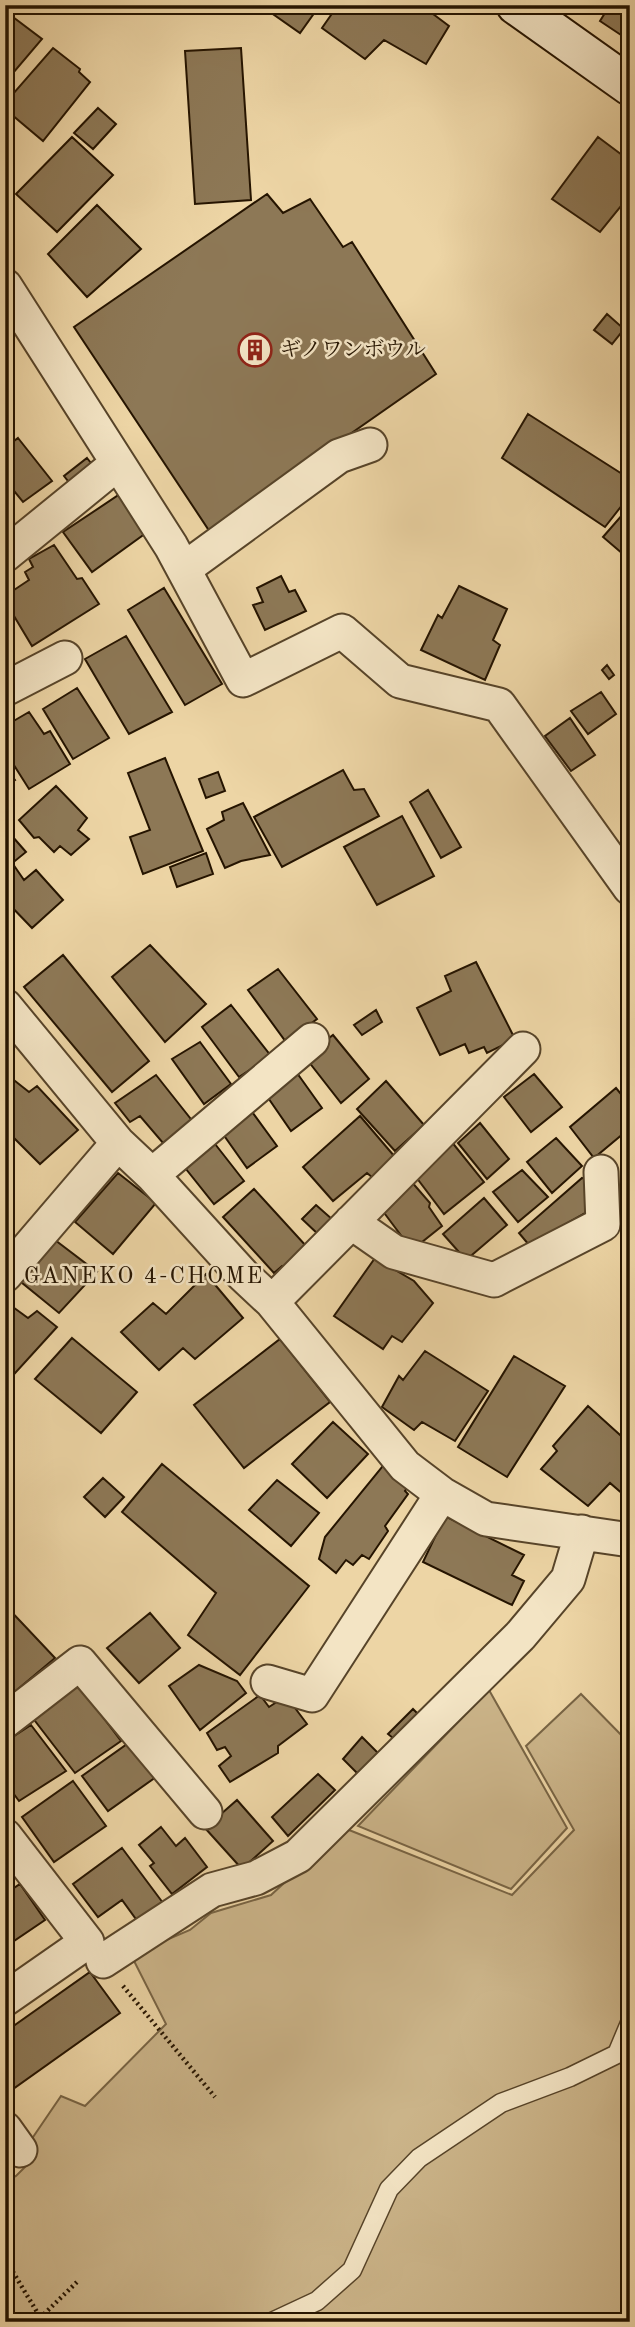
<svg xmlns="http://www.w3.org/2000/svg" width="635" height="2327" viewBox="0 0 635 2327" font-family="'Old Standard TT','Noto Serif JP',serif">
  <style>
    .green { fill: #cbb489; stroke: #786444; stroke-width: 2 }
    .building { fill: #8d7856; stroke: #251400; stroke-width: 2 }
    .lines { fill: none; stroke-linecap: round; stroke-linejoin: round }
    .lane-casing { stroke: #574429; stroke-width: 21 }
    .street-casing { stroke: #574429; stroke-width: 37 }
    .secondary-casing { stroke: #251400; stroke-width: 42 }
    .path { stroke: #251400; stroke-width: 4.5; stroke-dasharray: 2 3.5; stroke-linecap: butt }
    .lane { stroke: #f3e4c4; stroke-width: 18 }
    .street { stroke: #f3e4c4; stroke-width: 33 }
    .secondary { stroke: #f3e4c4; stroke-width: 38 }
    .labels { text-anchor: middle; dominant-baseline: central; stroke-width: 5; stroke-linejoin: round; paint-order: stroke }
    .poi-label { font-size: 21px; fill: #251400; stroke: #f3e4c4; text-anchor: start }
    .neighbourhood-label { font-size: 23px; letter-spacing: 2px; fill: #251400; stroke: #f3e4c4 }
  </style>
  <rect width="100%" height="100%" fill="#edd5a5"/>
  <filter id="stains"><feTurbulence type="fractalNoise" baseFrequency=".00286" numOctaves="4"/><feColorMatrix values="0 0 0 0 .2 0 0 0 0 .09 0 0 0 0 .02 0 0 0 .5 -.17"/></filter>
  <radialGradient id="worn" r=".72"><stop offset=".6" stop-color="#630" stop-opacity="0"/><stop offset="1" stop-color="#630" stop-opacity=".3"/></radialGradient>
  <path class="green" d="M489 1690 567 1828 511 1889 358 1826Z
    M581 1694 630 1744V2322H5V2182L16 2176 29 2163V2143L61 2096 85 2106 166 2024 131 1955 190 1930 211 1913 271 1895 344 1828 512 1895 574 1830 526 1746Z"/>
  <path class="building" d="M260 5H320L300 33Z
    M338 5H421L449 26 426 64 384 40 365 59 322 28Z
    M610 5H630V41L600 21Z
    M5 11 42 39 8 79 5 77Z
    M53 48 80 69 79 72 90 82 43 141 5 109V103Z
    M241 48 251 200 195 204 185 51Z
    M98 108 116 124 93 149 74 133Z
    M72 137 113 175 57 232 16 194Z
    M598 137 630 161V195L600 232 552 199Z
    M267 194 283 213 310 199 343 247 352 242 436 374 210 532 74 327Z
    M97 205 141 249 87 297 48 254Z
    M607 314 624 329 612 344 594 330Z
    M528 414 630 479V495L605 527 502 458Z
    M18 438 52 481 23 502 5 480V448Z
    M87 458 95 468 72 486 64 476Z
    M120 494 146 533 92 572 63 532Z
    M630 506V560L603 537Z
    M54 545 77 579 82 578 99 604 32 646 5 601V596L29 580 25 572 33 567 29 559Z
    M281 576 289 592 295 590 306 611 265 630 253 605 263 602 257 588Z
    M459 586 507 609 493 640 500 645 485 680 421 650 438 615 442 618Z
    M164 588 222 684 185 705 128 610Z
    M126 636 172 712 129 734 85 659Z
    M607 665 614 675 609 679 602 670Z
    M77 688 109 738 73 759 43 709Z
    M601 692 616 714 588 734 571 711Z
    M29 712 44 734 50 731 70 764 29 789 5 751V726Z
    M570 718 595 755 571 771 545 736Z
    M165 758 203 851 143 874 130 837 150 830 128 773Z
    M5 767 15 780 5 787Z
    M343 770 354 790 364 789 379 816 282 867 254 817Z
    M218 772 225 791 206 798 199 779Z
    M56 786 87 818 78 830 89 839 71 855 60 846 54 852 39 837 34 838 19 820Z
    M428 790 461 847 441 858 410 802Z
    M243 803 270 855 241 861 225 868 207 829 224 820 222 812Z
    M402 816 434 876 377 905 344 847Z
    M5 828 26 852 5 869Z
    M206 853 213 874 177 887 170 867Z
    M15 867 24 880 36 870 63 900 32 928 5 900V875Z
    M150 945 206 1004 165 1042 112 977Z
    M63 955 149 1061 112 1092 24 987Z
    M476 962 515 1039 487 1053 484 1047 469 1053 465 1044 440 1055 417 1008 451 991 445 976Z
    M278 969 317 1019 286 1042 248 990Z
    M231 1005 271 1056 239 1077 202 1027Z
    M376 1010 382 1022 362 1035 354 1025Z
    M333 1035 369 1079 341 1103 305 1057Z
    M200 1042 231 1084 204 1104 172 1059Z
    M292 1066 322 1108 291 1131 262 1089Z
    M534 1074 562 1107 531 1132 504 1097Z
    M156 1075 194 1123 163 1143 140 1116 130 1122 115 1103Z
    M10 1077 29 1092 37 1086 78 1130 40 1164 5 1129V1082Z
    M386 1081 424 1125 395 1151 357 1109Z
    M616 1088 630 1105V1128L594 1158 570 1127Z
    M247 1105 277 1146 247 1168 218 1127Z
    M360 1116 395 1157 373 1178 367 1173 333 1201 303 1167Z
    M480 1123 509 1159 487 1179 458 1143Z
    M208 1135 244 1181 214 1204 178 1159Z
    M556 1138 582 1166 552 1193 527 1162Z
    M451 1141 484 1182 444 1214 410 1169Z
    M522 1170 548 1197 518 1222 493 1192Z
    M118 1173 156 1203 113 1254 75 1222Z
    M582 1178 591 1181 592 1209 529 1245 519 1233Z
    M410 1180 430 1203 429 1207 442 1226 412 1250 379 1206Z
    M254 1189 307 1247 285 1269 282 1266 274 1273 223 1217Z
    M484 1198 507 1225 466 1260 443 1234Z
    M316 1205 333 1220 319 1235 302 1219Z
    M55 1240 97 1272 59 1313 21 1282Z
    M375 1258 414 1281 433 1303 402 1342 392 1336 383 1349 334 1316Z
    M206 1274 243 1318 195 1359 183 1348 159 1370 121 1332 153 1303 166 1314Z
    M6 1302 28 1318 37 1311 57 1327 7 1382Z
    M72 1338 137 1392 101 1433 35 1379Z
    M280 1339 330 1402 244 1468 194 1405Z
    M425 1351 488 1391 455 1441 422 1422 414 1430 382 1407 399 1376 403 1380Z
    M514 1356 565 1386 507 1477 458 1447Z
    M588 1406 630 1444V1488L624 1495 610 1483 588 1506 541 1469 557 1451 553 1446Z
    M333 1422 368 1454 327 1498 292 1464Z
    M386 1462 412 1481 405 1491 408 1494 385 1526 388 1531 369 1559 362 1555 353 1565 346 1560 336 1573 319 1559 325 1537Z
    M162 1464 309 1586 240 1675 188 1635 216 1593 122 1512Z
    M103 1478 124 1497 105 1517 84 1497Z
    M277 1480 319 1513 291 1546 249 1510Z
    M445 1516 524 1555 512 1575 524 1581 512 1605 423 1562Z
    M5 1605 55 1658 5 1700Z
    M150 1613 180 1648 139 1683 107 1648Z
    M199 1665 237 1681 246 1693 200 1730 169 1686Z
    M78 1684 121 1741 75 1773 32 1717Z
    M260 1695 269 1707 286 1696 307 1724 278 1746V1753L230 1782 219 1766 231 1756 225 1747 217 1750 207 1733Z
    M413 1709 423 1719 399 1743 388 1734Z
    M31 1725 66 1771 19 1801 5 1782V1742Z
    M362 1737 379 1754 360 1776 343 1759Z
    M130 1742 156 1777 108 1811 82 1776Z
    M318 1774 335 1790 288 1836 272 1817Z
    M73 1781 106 1826 54 1862 22 1817Z
    M237 1800 273 1841 242 1869 205 1828Z
    M161 1827 176 1846 185 1838 207 1867 172 1894 150 1866 154 1863 139 1845Z
    M122 1848 166 1907 141 1926 122 1900 98 1917 73 1884Z
    M20 1884 45 1920 5 1947V1894Z
    M90 1972 120 2013 6 2094 5 2032Z"/>
  <g class="lines">
    <defs>
      <path id="lane" d="M272 2322 317 2301 352 2270 389 2189 419 2158 501 2103 570 2077 617 2054 630 2023"/>
      <path id="street" d="M5 286 171 546 243 680 342 631 400 681 499 705 630 888
        M5 555 118 463
        M184 569 339 456 370 445
        M5 689 65 658
        M5 1006 118 1143 152 1175 243 1275 272 1302 405 1466 442 1494 486 1519 630 1540
        M152 1175 312 1040
        M351 1222 394 1252 494 1280 603 1224 601 1172
        M5 1275 118 1143
        M272 1302 523 1049
        M268 1682 312 1695 442 1494
        M5 1721 80 1663 205 1812
        M5 1836 87 1942 5 1999
        M103 1961 212 1890 256 1878 298 1856 520 1636 568 1579 582 1532
        M5 2129 20 2150"/>
      <path id="secondary" d="M516 5 630 86"/>
    </defs>
    <use href="#lane" class="lane-casing"/>
    <use href="#street" class="street-casing"/>
    <use href="#secondary" class="secondary-casing"/>
    <path class="path" d="M123 1986 215 2097
      M626 2078 630 2090
      M10 2267 43 2322
      M40 2318 78 2281"/>
    <use href="#lane" class="lane"/>
    <use href="#street" class="street"/>
    <use href="#secondary" class="secondary"/>
  </g>
  <defs>
    <symbol id="building-ring" viewBox="-11 -11 22 22"><circle r="9.5" fill="#f3e4c4" stroke="#8f2418" stroke-width="1.5"/><path d="M-4-6H4V6H1V3H-1V6H-4ZM-2.5-4.3h1.7v1.8h-1.7ZM.8-4.3h1.7v1.8H.8ZM-2.5-1h1.7V.8h-1.7ZM.8-1h1.7V.8H.8Z" fill="#8f2418"/></symbol>
  </defs>
  <g fill-rule="evenodd">
    <use href="#building-ring" x="236" y="331" width="38" height="38"/>
  </g>
  <g class="labels">
    <g class="poi-label">
      <text x="280" y="350">ギノワンボウル</text>
    </g>
    <g class="neighbourhood-label">
      <text x="144" y="1276">GANEKO 4-CHOME</text>
    </g>
  </g>
  <rect width="635" height="2327" fill="none" stroke="#edd5a5" stroke-width="28"/>
  <rect x="7" y="7" width="621" height="2313" fill="none" stroke="#251400" stroke-width="3.5"/>
  <rect x="14" y="14" width="607" height="2299" fill="none" stroke="#251400" stroke-width="2"/>
  <rect width="100%" height="100%" filter="url(#stains)"/>
  <rect width="100%" height="100%" fill="url(#worn)"/>
</svg>
